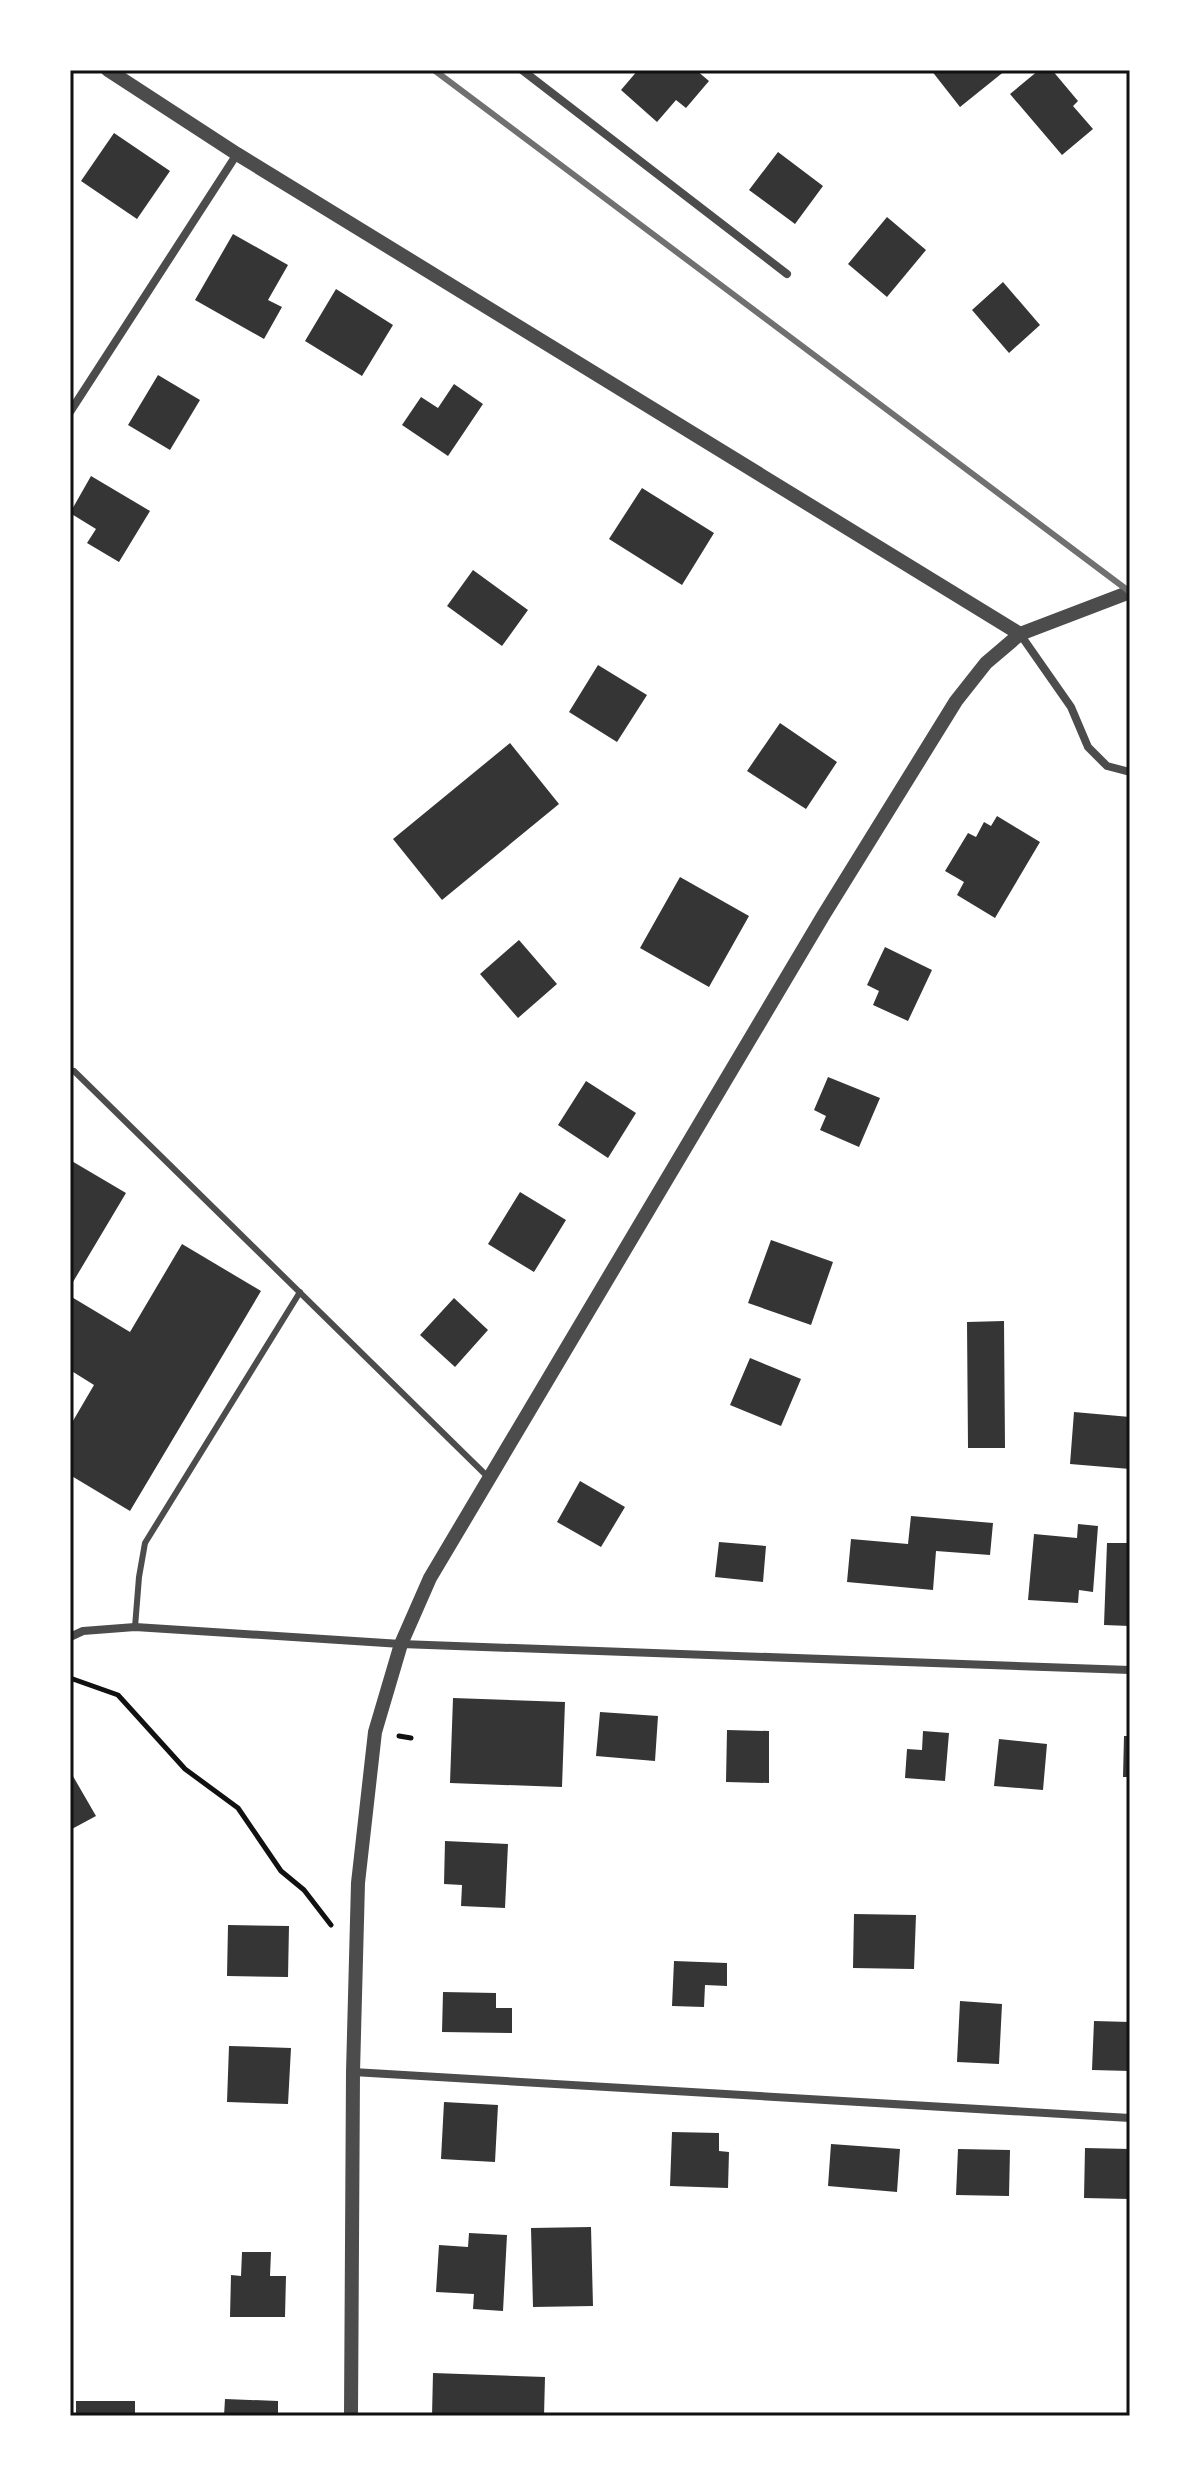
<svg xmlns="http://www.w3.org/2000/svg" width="1200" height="2486" viewBox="0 0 1200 2486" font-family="'Exo 2',sans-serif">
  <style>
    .building { fill: #353535 }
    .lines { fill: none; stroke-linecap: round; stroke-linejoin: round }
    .path { stroke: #111; stroke-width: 5 }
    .service { stroke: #4c4c4c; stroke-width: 6 }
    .minor { stroke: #4c4c4c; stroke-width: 8 }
    .tertiary { stroke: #4c4c4c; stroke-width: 14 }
    .rail { stroke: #707070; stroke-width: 6 }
    .neatline { fill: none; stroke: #111; stroke-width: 3 }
  </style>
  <rect width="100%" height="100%" fill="#fff"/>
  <path class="building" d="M638 70H696L709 81 686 108 676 100 657 122 621 90Z
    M931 70H1006L960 107Z
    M1039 70H1052L1078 101 1073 106 1093 129 1062 155 1010 94Z
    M114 133 170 171 137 219 81 181Z
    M778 152 823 186 795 224 749 190Z
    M887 217 926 250 887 297 848 264Z
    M233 234 288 265 268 300 282 307 264 339 195 300Z
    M1003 282 1040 325 1009 353 972 310Z
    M336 289 393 325 362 376 305 341Z
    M158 375 200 400 170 450 128 425Z
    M454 384 483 404 448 456 402 425 421 397 438 408Z
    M91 476 150 511 119 562 87 543 96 529 70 513Z
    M642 488 714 533 682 585 609 539Z
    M473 570 528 610 502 646 447 606Z
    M598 665 647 695 617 742 569 712Z
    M780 723 837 762 806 809 747 771Z
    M510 743 559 804 442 900 393 839Z
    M997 816 1040 842 995 918 957 895 964 882 945 871 968 833 976 837 984 822 991 826Z
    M680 877 749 916 709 987 640 948Z
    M519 940 557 984 518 1018 480 974Z
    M885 947 932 970 908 1021 873 1005 879 991 867 985Z
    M828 1077 880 1098 859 1147 820 1130 826 1116 814 1110Z
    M586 1081 636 1113 608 1158 558 1125Z
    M70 1160 126 1193 70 1287Z
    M520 1192 566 1220 534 1272 488 1244Z
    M771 1240 833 1262 811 1325 748 1303Z
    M182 1244 261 1291 130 1511 70 1475V1426L94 1385 70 1370V1296L130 1332Z
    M454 1298 488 1330 455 1367 420 1335Z
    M1004 1321 1005 1448H968L967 1322Z
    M750 1358 801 1379 781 1426 730 1405Z
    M1074 1412 1130 1417V1469L1070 1464Z
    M580 1481 625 1507 601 1547 557 1522Z
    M911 1516 993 1523 990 1555 936 1551 933 1590 847 1582 851 1539 908 1544Z
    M1078 1524 1098 1526 1093 1592 1079 1590 1078 1603 1028 1600 1034 1534 1077 1538Z
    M719 1542 766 1546 763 1582 715 1577Z
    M1107 1543H1130V1626L1104 1625Z
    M453 1698 565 1702 562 1787 450 1783Z
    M600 1712 658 1716 655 1761 596 1756Z
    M727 1730 769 1731V1783L726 1782Z
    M923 1731 949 1733 945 1781 905 1778 907 1749 922 1750Z
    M1124 1736H1130V1777H1123Z
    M999 1739 1047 1744 1043 1790 994 1786Z
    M70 1771 96 1816 70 1830Z
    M445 1841 508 1844 505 1908 461 1906 462 1885 444 1884Z
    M854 1914 916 1915 914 1969 853 1968Z
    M228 1925 289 1926 288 1977 227 1976Z
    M674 1961 727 1963V1986L705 1985 704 2007 672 2006Z
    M443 1992 496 1993V2008H512V2033L442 2032Z
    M960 2001 1002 2004 999 2064 957 2062Z
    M1094 2021 1130 2022V2071L1092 2070Z
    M229 2046 291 2048 288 2104 227 2102Z
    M444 2102 498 2105 495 2162 441 2159Z
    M672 2132 719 2133V2151L729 2152 728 2188 670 2186Z
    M831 2144 900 2149 897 2192 828 2186Z
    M1085 2148 1130 2149V2199L1084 2198Z
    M958 2149 1010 2150 1009 2196 956 2195Z
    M591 2227 593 2306 533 2307 531 2228Z
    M469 2233 507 2235 503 2311 473 2309 474 2294 436 2292 439 2245 468 2247Z
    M242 2252H271L270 2276H286L285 2317H230L231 2275 241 2276Z
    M433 2373 545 2377 544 2416H432Z
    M225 2399 278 2401V2416H224Z
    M76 2401H135V2416H76Z"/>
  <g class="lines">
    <path class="path" d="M70 1678 118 1695 185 1769 238 1808 281 1871 304 1890 331 1925
      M399 1736 411 1738"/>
    <path class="service" d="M74 1071 489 1478
      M135 1627 139 1577 145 1543 300 1292"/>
    <path class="minor" d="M522 70 787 274
      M70 412 237 154
      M1020 634 1071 707 1088 747 1107 766 1130 772
      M70 1637 83 1631 135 1627 401 1644 1130 1670
      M353 2072 1130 2118"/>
    <path class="tertiary" d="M108 70 237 154 1020 634
      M351 2416 353 2072 358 1883 375 1732 401 1644 430 1578 823 916 956 701 986 663 1020 634 1130 592"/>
    <path class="rail" d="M434 70 1130 592"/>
  </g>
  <rect width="1200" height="2486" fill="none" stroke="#ffffff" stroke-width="144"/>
  <rect x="72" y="72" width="1056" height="2342" class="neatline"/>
</svg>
